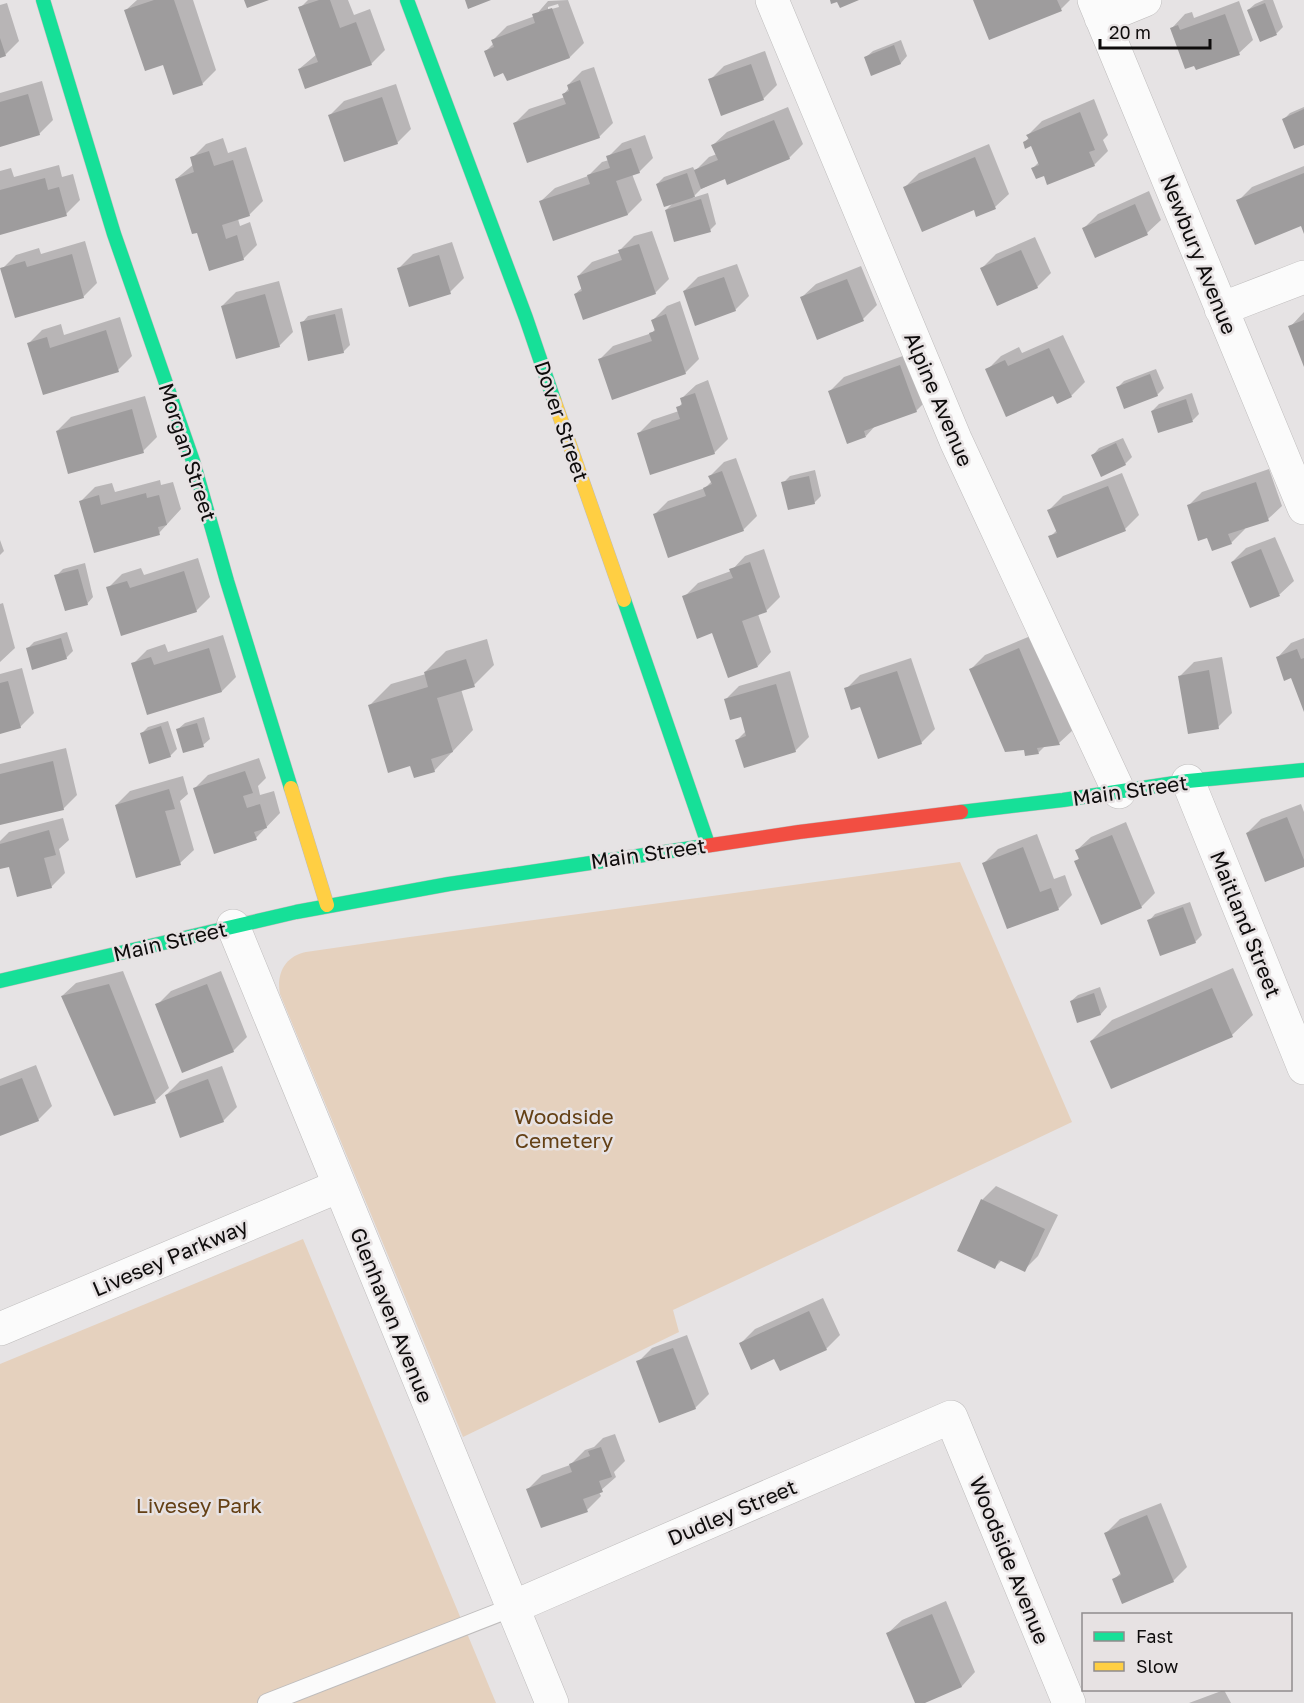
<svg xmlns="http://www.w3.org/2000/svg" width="1304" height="1703" viewBox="0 0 1304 1703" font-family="'Golos Text',sans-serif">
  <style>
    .green { fill: #e5d1be }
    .shadow { fill: #0003; fill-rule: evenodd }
    .building { fill: #9e9c9d }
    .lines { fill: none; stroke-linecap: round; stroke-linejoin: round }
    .lane-casing { stroke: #bebcbc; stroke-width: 20 }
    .street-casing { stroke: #bebcbc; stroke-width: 34 }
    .fast-casing { stroke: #bebcbc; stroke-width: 15 }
    .slow-casing { stroke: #bebcbc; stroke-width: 15 }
    .jam-casing { stroke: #bebcbc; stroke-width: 15 }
    .lane { stroke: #fbfbfb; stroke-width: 18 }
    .street { stroke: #fbfbfb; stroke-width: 33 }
    .fast { stroke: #16e098; stroke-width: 14 }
    .slow { stroke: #ffcf43; stroke-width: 14 }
    .jam { stroke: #f24e42; stroke-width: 14 }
    .labels { text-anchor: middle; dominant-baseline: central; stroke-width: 5; stroke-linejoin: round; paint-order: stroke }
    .street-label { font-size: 21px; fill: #0e0c0c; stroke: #e7e2e3 }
    .park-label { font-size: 21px; fill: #644015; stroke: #e7e2e3 }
  </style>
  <rect width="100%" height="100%" fill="#e6e3e4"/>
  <path class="green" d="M960 862 1072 1122 673 1310 679 1332 463 1437 280 994C276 974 285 956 306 952 524 920 742 893 960 862Z
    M303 1239 496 1703H0V1364Z"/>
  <path class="shadow" d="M137 0H193L216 70 202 84 164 63 126 10Z
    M308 0H348L354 15 370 9 385 50 371 64 299 69 317 54 300 8Z
    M568 0 584 43 570 57 507 80 504 71 486 51 494 43 493 40 507 26 535 16 548 1ZM558 4 559 7 548 10V7Z
    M975 0H1070L1061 9Z
    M1264 0H1273L1283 27 1277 33 1260 40 1248 10 1255 4Z
    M1239 1 1253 40 1239 53 1172 28 1185 14 1192 12 1194 18Z
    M7 3 19 41 5 55 0 56V5Z
    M901 40 907 56 901 63 872 74 866 57 873 51Z
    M765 51 777 85 763 99 710 80 724 66Z
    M594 67 613 123 599 137 515 123 529 109 565 97 564 94 569 88 568 85 582 71Z
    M42 81 53 120 39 134 0 145V93Z
    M396 84 411 129 397 143 330 115 344 101Z
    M1094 99 1108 135 1103 140 1108 151 1094 165 1045 174 1033 168 1039 162 1032 144 1025 142 1029 137 1028 135 1042 121Z
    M788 107 803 144 789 158 726 177 701 189 692 198 708 193 716 224 710 230 666 210 674 202 657 184 664 177 693 167 695 171 709 157 717 154 713 145 727 132Z
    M1304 107V143L1284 119 1290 113Z
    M645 135 653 158 639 172 632 174 642 200 628 214 554 239 541 201 555 188 588 176 602 162 609 160 608 157 622 143Z
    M223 138 228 153 246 147 263 201 249 215 238 219 240 226 250 222 257 245 243 259 198 231 176 179 194 164 192 158 206 144Z
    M989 144 1009 194 995 207 974 208 905 187 919 173Z
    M59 165 62 177 73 174 80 200 66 214 0 233V171L11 168 14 177Z
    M1304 166V230L1302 224 1238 201 1252 187Z
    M1149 191 1161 220 1147 233 1084 228 1098 214Z
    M652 231 669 279 655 293 575 294 583 287 578 276 592 262 621 252 620 250 634 236Z
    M1035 237 1051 273 1037 287 982 268 996 254Z
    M85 241 97 283 83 297 2 269 16 255 39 248 41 254Z
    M452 242 464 278 450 292 399 268 413 254Z
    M737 264 749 296 735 310 684 291 698 277Z
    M861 266 877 305 863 319 802 297 816 284Z
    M279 281 293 332 279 346 222 306 236 292Z
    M680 301 699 359 685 373 599 360 613 346 652 333 656 328 653 320 667 306Z
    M342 308 350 345 343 352 302 323 308 316Z
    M1304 312V363L1290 327Z
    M120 317 132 356 118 370 28 344 42 330 61 324 64 335Z
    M1063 335 1085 382 1071 396 1054 394 987 370 1001 356 1019 347 1022 353Z
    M914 352 930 397 916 411 876 425 866 436 830 391 844 377Z
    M1156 369 1164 388 1157 395 1117 388 1124 381Z
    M708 380 728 439 714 453 638 434 652 420 679 411 678 408 683 402 682 398 696 385Z
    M1192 393 1199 414 1193 420 1159 432 1152 411 1159 404Z
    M145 396 157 437 143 451 57 431 71 417Z
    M1123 438 1132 457 1125 464 1093 455 1099 448Z
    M736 458 757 516 743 530 654 515 668 501 705 488 712 481 710 476 724 462Z
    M1269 469 1282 506 1268 519 1244 527 1245 529 1231 543 1208 536 1188 506 1202 492Z
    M815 470 821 496 814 503 783 483 790 476Z
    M1122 473 1139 515 1125 529 1050 537 1057 530 1049 510 1063 496Z
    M160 480 161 485 173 482 181 509 159 533 81 501 95 487 112 483 115 492Z
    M1275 537 1294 581 1280 594 1251 606 1232 562 1246 548Z
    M0 540 4 551 0 555Z
    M764 549 780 597 766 611 758 614 771 652 758 666 712 631 684 597 698 583 731 571 745 556Z
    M198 558 210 597 196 611 108 588 122 574 141 568 144 575Z
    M85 563 93 597 87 604 56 576 63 569Z
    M3 603 15 648 0 662V604Z
    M67 632 73 651 66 658 28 648 34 642Z
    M223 635 236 677 222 691 133 664 147 650 165 644 168 652Z
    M1033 635 1073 730 1059 743 1046 745 1038 753 1025 748 971 669 985 655Z
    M1304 638V709L1292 676 1278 657 1291 643Z
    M487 639 494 665 474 685 461 689 473 730 434 771 411 765 370 705 391 684 426 674 425 672 446 651Z
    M1222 657 1232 713 1218 727 1180 676 1194 662Z
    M911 658 935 729 921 743 861 705 846 689 860 675Z
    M22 668 34 713 20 727 0 732V674Z
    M790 671 809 737 795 751 737 740 746 731 742 716 725 700 739 686Z
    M204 717 210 739 203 745 178 729 185 723Z
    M168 721 177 749 170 756 142 733 148 727Z
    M66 748 77 795 63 809 0 824V764Z
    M259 758 266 778 258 786 260 795 274 791 280 813 256 838 195 788 208 775Z
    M183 776 188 794 180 801 194 850 180 863 116 805 130 791Z
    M1301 804 1304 812V865L1247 833 1261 819Z
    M63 818 69 840 59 849 65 873 51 887 0 862V841L9 832Z
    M1126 822 1155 893 1141 907 1076 862 1080 857 1077 850 1091 837Z
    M1037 834 1054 879 1065 875 1072 895 1058 909 984 863 998 849Z
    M1190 902 1202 935 1195 942 1149 921 1155 914Z
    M1233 968 1253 1015 1232 1035 1111 1087 1091 1041 1112 1020Z
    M123 971 169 1088 155 1101 62 996 76 983Z
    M221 971 247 1037 233 1051 157 1005 171 991Z
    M1100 987 1107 1007 1101 1014 1071 1001 1078 995Z
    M36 1065 52 1106 38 1120 0 1135V1079Z
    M222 1066 237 1107 223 1121 166 1095 180 1081Z
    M996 1186 1058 1215 1038 1256 1024 1270 1002 1260 995 1267 959 1250 983 1199Z
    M823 1298 840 1335 826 1349 775 1357 741 1343 755 1329Z
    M687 1335 709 1394 695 1408 638 1362 652 1348Z
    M615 1434 625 1461 614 1472 616 1477 599 1492 601 1496 587 1510 528 1489 542 1475 570 1465 585 1450 594 1447 603 1438Z
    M1161 1503 1187 1567 1173 1581 1113 1580 1122 1572 1106 1533 1120 1519Z
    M946 1601 975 1672 962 1686 921 1703H916L888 1633 902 1620Z
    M1224 1690 1231 1703H1189Z"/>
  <path class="building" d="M154 0H174L203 85 173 95 163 65 145 71 124 10Z
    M244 0H269L247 8Z
    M319 0H330L340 28 356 22 372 65 305 89 298 69 318 62 298 7Z
    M465 0H491L468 9Z
    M830 0H859L840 8 837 2 831 4Z
    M973 0H1057L1062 11 989 40Z
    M1265 3 1277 35 1260 42 1247 10Z
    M552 8 570 58 507 81 503 73 494 77 484 51 494 47 491 40 535 23 532 14Z
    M1225 14 1240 55 1196 70 1194 66 1185 69 1170 28 1178 25 1180 30Z
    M0 38 6 56 0 58Z
    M894 45 901 64 871 76 864 57Z
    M751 64 764 100 721 116 708 79Z
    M580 80 600 138 527 163 513 123 566 104 562 94 569 91 567 85Z
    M28 94 40 135 0 147V102Z
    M382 97 398 144 344 162 328 115Z
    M1304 109V145L1294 149 1282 119Z
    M1080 112 1095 150 1089 152 1095 166 1047 185 1044 176 1036 179 1031 168 1039 165 1031 146 1025 149 1023 142 1029 139 1026 135Z
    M774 120 790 159 727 185 725 179 701 189 694 170 718 160 711 145Z
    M631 148 640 173 616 181 628 215 553 241 539 201 590 184 587 175 610 168 606 156Z
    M209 151 214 166 233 160 250 216 222 225 226 239 237 235 244 260 209 271 197 233 192 234 175 179 194 172 190 157Z
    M975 157 996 209 976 217 974 210 922 232 903 187Z
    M687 173 695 197 664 207 656 184Z
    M1304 173V234L1301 226 1255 245 1236 200Z
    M45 178 48 190 59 187 67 216 0 235V190Z
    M701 199 711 232 674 242 665 210Z
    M1135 204 1148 235 1095 258 1082 228Z
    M639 244 656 294 583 320 574 294 582 291 577 276 622 260 618 250Z
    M1021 250 1038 288 997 306 980 268Z
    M72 254 84 298 15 318 0 268 25 261 27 267Z
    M439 255 451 294 409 307 397 268Z
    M724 277 736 311 695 326 683 291Z
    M847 279 864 321 817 340 800 297Z
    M265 294 280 347 236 359 221 306Z
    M335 314 344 353 308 361 300 322Z
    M666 314 686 374 612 400 598 359 652 341 649 333 655 331 651 320Z
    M1304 320V367L1288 326Z
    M106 330 119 372 43 395 27 343 47 337 50 348Z
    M1049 348 1072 397 1057 404 1053 396 1006 417 985 369 1005 360 1008 366Z
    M900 365 917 412 864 431 866 437 847 444 828 391Z
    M1150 374 1158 396 1124 409 1116 387Z
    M695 393 715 454 650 475 637 433 680 419 676 407 682 405 680 398Z
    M1186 399 1193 422 1158 433 1151 411Z
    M132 409 144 453 68 474 56 431Z
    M1116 443 1126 465 1101 477 1091 455Z
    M722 471 744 531 668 558 653 514 706 496 703 488 712 484 708 476Z
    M809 476 815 504 788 510 781 482Z
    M1256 482 1269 521 1228 534 1232 544 1212 551 1207 538 1198 541 1187 505Z
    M1108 486 1126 531 1057 558 1048 536 1057 533 1047 510Z
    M146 493 147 498 159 495 167 525 158 527 160 535 94 553 79 501 99 495 101 505Z
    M1261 549 1280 596 1250 608 1231 562Z
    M750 562 767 612 742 621 758 667 728 678 712 633 697 639 682 596 733 578 729 569Z
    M78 569 88 605 65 611 54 575Z
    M184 571 197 612 121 636 106 587 127 581 130 588Z
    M61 638 67 659 32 670 26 648Z
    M209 648 222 692 147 715 131 663 151 657 154 665Z
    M1019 648 1060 745 1037 748 1039 754 1025 756 1024 750 1005 752 969 669Z
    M1297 649 1301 659 1304 658V712L1291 678 1284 681 1276 657Z
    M466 659 475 687 437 698 453 752 431 759 435 772 414 778 410 766 388 773 368 705 428 687 424 672Z
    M1209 670 1219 729 1188 734 1178 676Z
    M897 671 922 744 878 759 860 707 851 710 844 688Z
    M8 681 21 728 0 734V683Z
    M776 684 796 752 744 768 735 740 746 736 741 717 730 720 724 699Z
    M197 723 204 747 183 753 176 729Z
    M161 726 171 757 149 764 140 733Z
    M53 761 64 810 0 825V774Z
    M245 771 253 793 243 796 247 808 260 804 267 828 254 832 257 840 214 854 193 788Z
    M169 789 175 809 165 811 181 865 136 878 115 805Z
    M1287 817 1304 860V867L1265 882 1246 833Z
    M49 830 56 855 44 858 52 888 17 897 9 867 0 869V844Z
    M1112 835 1142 908 1101 925 1074 861 1079 859 1075 850Z
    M1023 847 1040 892 1051 888 1059 910 1007 929 982 863Z
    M1183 907 1196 943 1160 956 1147 920Z
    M109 984 156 1103 114 1116 61 996Z
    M207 984 234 1052 182 1073 155 1004Z
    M1212 988 1233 1037 1111 1089 1090 1041Z
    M1094 993 1101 1015 1077 1023 1070 1001Z
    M22 1078 39 1121 0 1136V1086Z
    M208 1079 224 1122 180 1138 165 1095Z
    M981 1199 1045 1229 1025 1272 999 1260 995 1269 957 1251Z
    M809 1311 827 1350 780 1371 774 1359 751 1370 739 1343Z
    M673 1348 696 1409 659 1423 636 1361Z
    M601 1447 612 1477 599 1481 603 1492 583 1499 588 1512 541 1528 526 1489 572 1472 569 1464 590 1456 588 1451Z
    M1147 1515 1174 1582 1122 1604 1112 1579 1121 1575 1104 1533Z
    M932 1614 962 1687 925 1703H915L886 1633Z"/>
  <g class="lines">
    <defs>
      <path id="lane" d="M267 1703 513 1607"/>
      <path id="street" d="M772 0 956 441 1119 792
        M1094 0 1304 508
        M1101 18 1145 0
        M1221 309 1304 277
        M1188 781 1304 1068
        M233 926 552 1703
        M0 1329 339 1186
        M513 1607 951 1417 1069 1703"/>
      <path id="fast" d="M43 0 114 234 193 461 227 581 291 788
        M407 0 526 318 554 400
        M624 600 708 844
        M961 812 1063 800 1188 781 1304 770
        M0 981 296 912 449 884 705 846"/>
      <path id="slow" d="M554 400 624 600
        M291 788 327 905"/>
      <path id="jam" d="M705 846 799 832 961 812"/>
    </defs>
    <use href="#lane" class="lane-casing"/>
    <use href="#street" class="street-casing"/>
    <use href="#fast" class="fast-casing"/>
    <use href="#slow" class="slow-casing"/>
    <use href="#jam" class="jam-casing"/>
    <use href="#lane" class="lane"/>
    <use href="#street" class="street"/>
    <use href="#fast" class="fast"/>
    <use href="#slow" class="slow"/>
    <use href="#jam" class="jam"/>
  </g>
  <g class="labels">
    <g class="street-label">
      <text transform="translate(1199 254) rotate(68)">Newbury Avenue</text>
      <text transform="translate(939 399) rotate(67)">Alpine Avenue</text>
      <text transform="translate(562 421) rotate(71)">Dover Street</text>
      <text transform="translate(188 452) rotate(72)">Morgan Street</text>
      <text transform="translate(1130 790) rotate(-8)">Main Street</text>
      <text transform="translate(648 853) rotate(-8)">Main Street</text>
      <text transform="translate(1246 924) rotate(68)">Maitland Street</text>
      <text transform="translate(170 941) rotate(-13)">Main Street</text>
      <text transform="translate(170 1257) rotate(-23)">Livesey Parkway</text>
      <text transform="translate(392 1315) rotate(68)">Glenhaven Avenue</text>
      <text transform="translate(732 1512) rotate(-23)">Dudley Street</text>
      <text transform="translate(1010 1560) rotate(68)">Woodside Avenue</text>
    </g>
    <g class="park-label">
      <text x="564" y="1116">Woodside<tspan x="564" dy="24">Cemetery</tspan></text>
      <text x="199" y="1505">Livesey Park</text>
    </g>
  </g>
  <rect x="1082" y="1613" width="210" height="78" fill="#e7e2e3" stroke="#908c8d" stroke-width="1.5"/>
  <rect x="1094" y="1632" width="30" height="9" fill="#16e098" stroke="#908c8d" stroke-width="1.5"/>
  <text x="1136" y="1643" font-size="18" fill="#0e0c0c">Fast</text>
  <rect x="1094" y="1662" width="30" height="9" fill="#ffcf43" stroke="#908c8d" stroke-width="1.5"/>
  <text x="1136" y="1673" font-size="18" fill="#0e0c0c">Slow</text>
  <path d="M1100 39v9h110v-9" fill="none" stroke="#0e0c0c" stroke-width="3"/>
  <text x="1109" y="39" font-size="18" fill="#0e0c0c" stroke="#e7e2e3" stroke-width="4.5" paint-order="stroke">20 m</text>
</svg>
